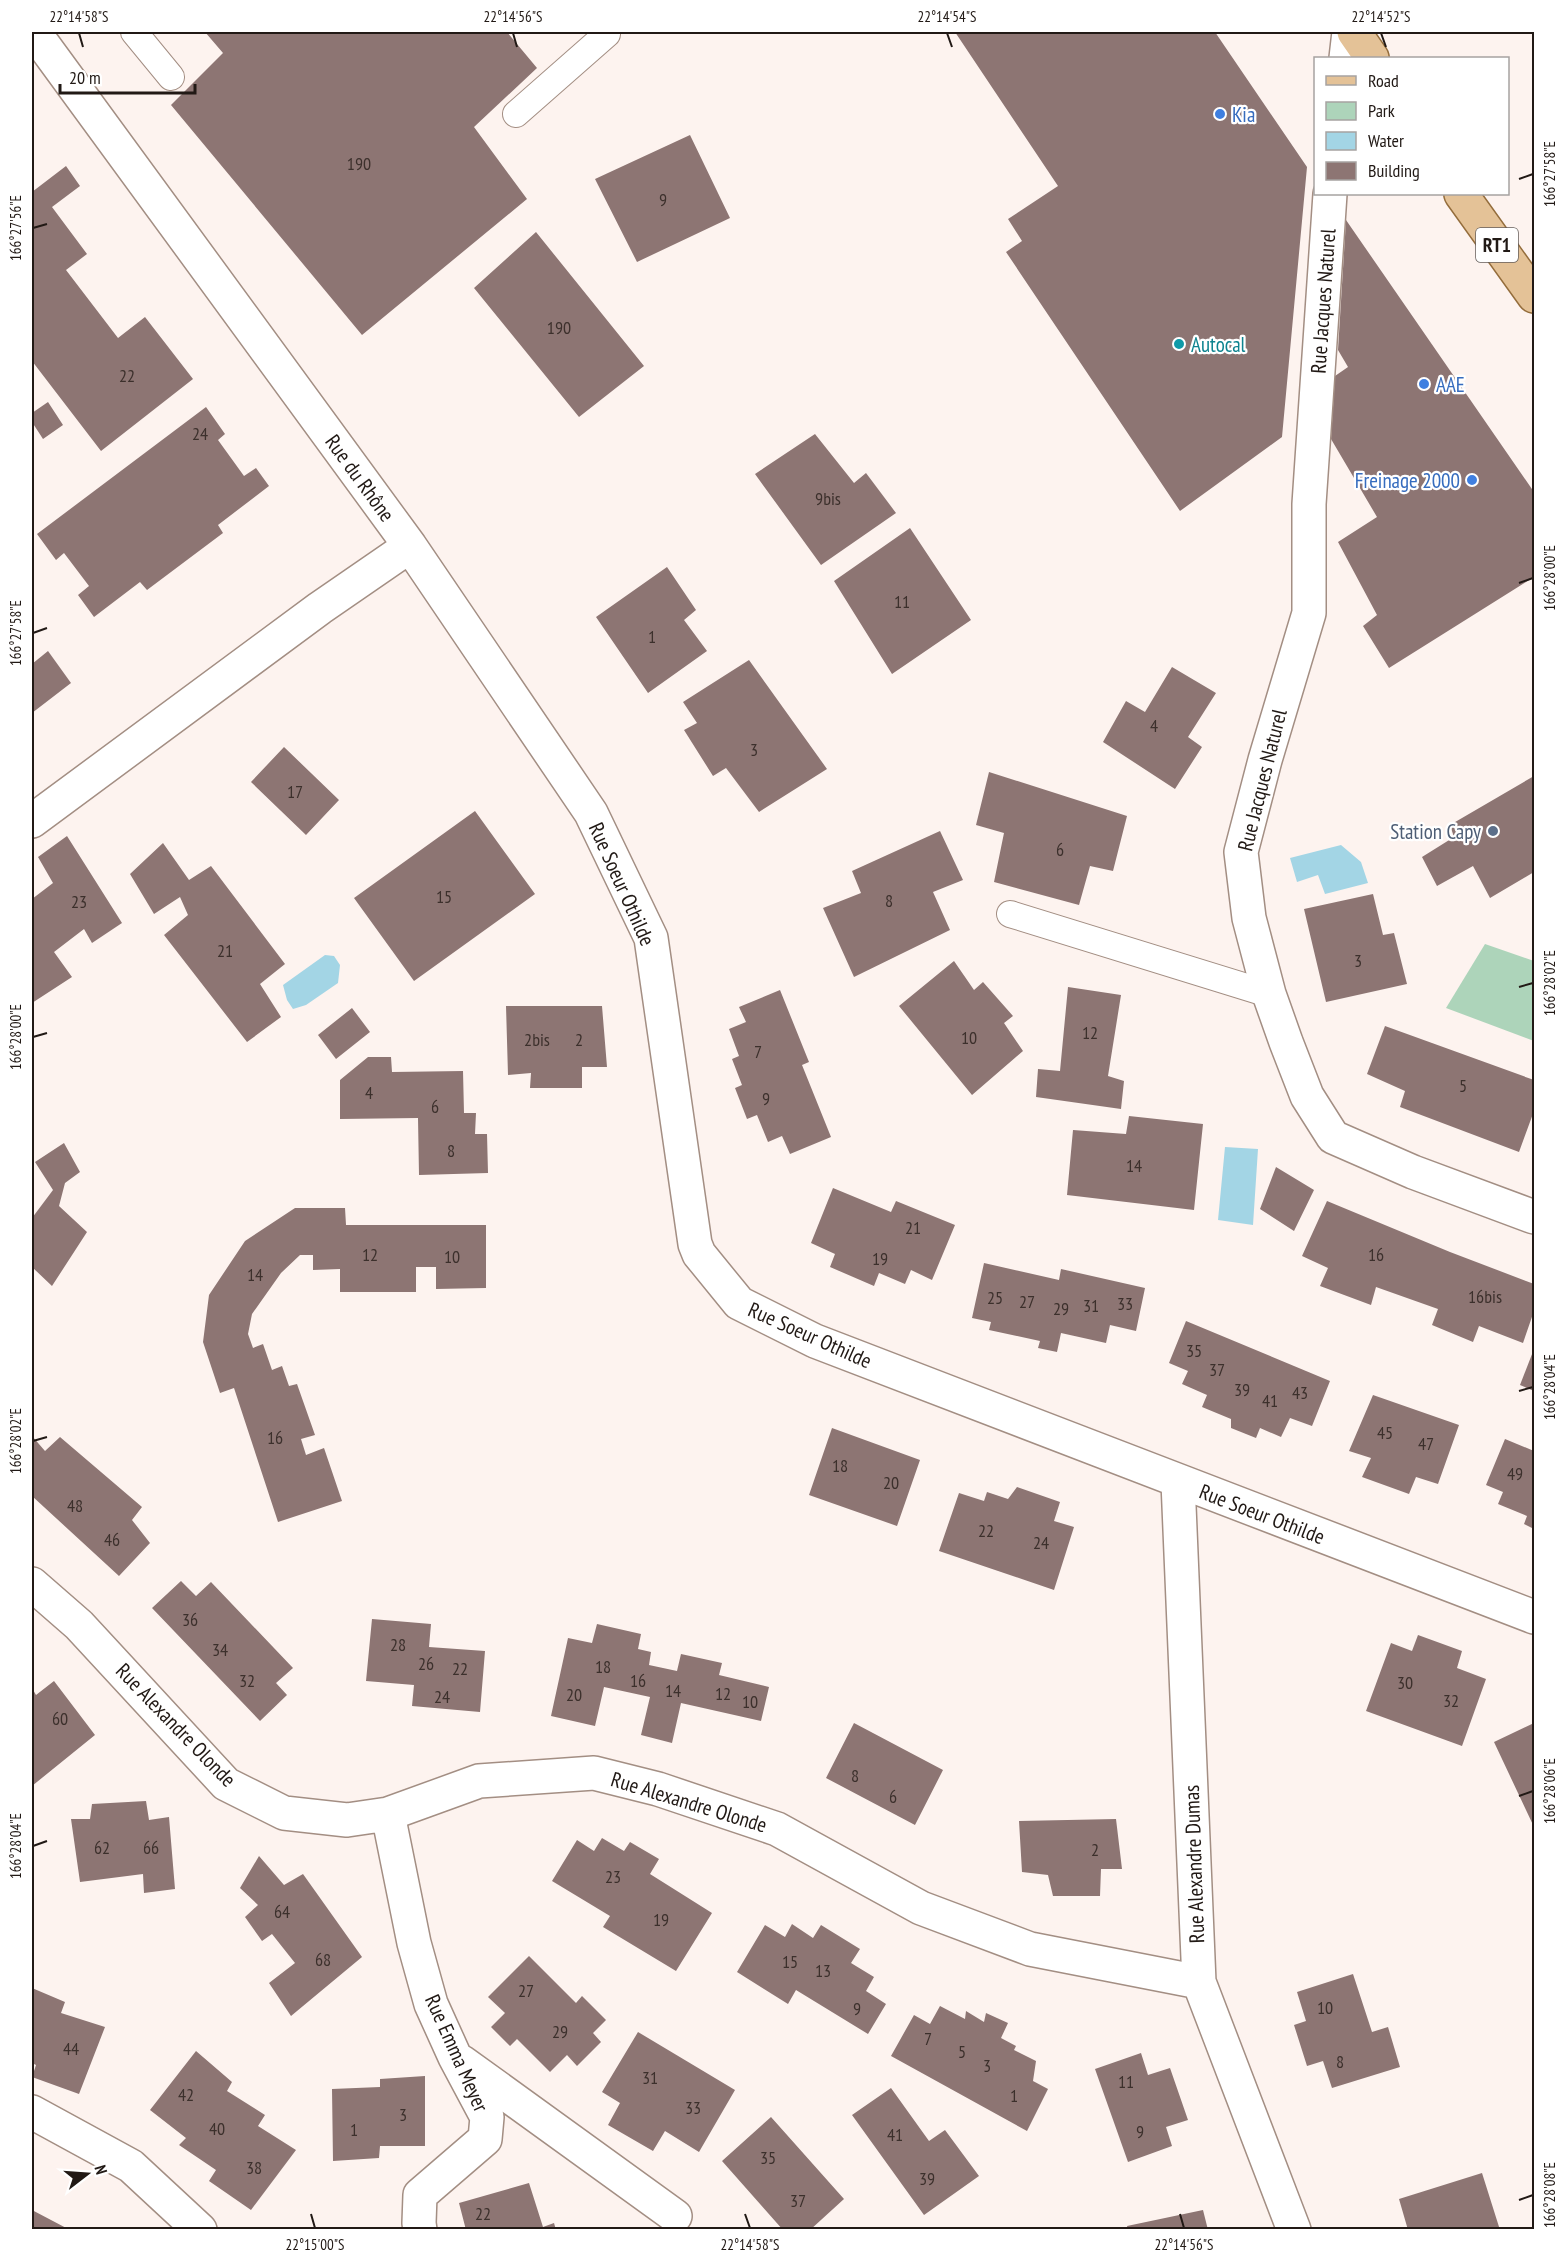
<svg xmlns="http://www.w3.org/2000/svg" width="1566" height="2261" viewBox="0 0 1566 2261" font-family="'PT Sans Narrow',sans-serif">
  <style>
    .green { fill: #add4ba }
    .water { fill: #a3d5e5 }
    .building { fill: #8d7573 }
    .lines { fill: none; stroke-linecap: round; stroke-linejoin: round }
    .service-casing { stroke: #a38e83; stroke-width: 28 }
    .minor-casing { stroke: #a38e83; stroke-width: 36 }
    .primary-casing { stroke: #946d3c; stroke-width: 36 }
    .service { stroke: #fff; stroke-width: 26 }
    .minor { stroke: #fff; stroke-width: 33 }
    .primary { stroke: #e4c297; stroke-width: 33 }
    .ticks { fill: none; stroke: #211915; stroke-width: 2 }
    .shop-dot { fill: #3f7fe0; stroke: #fff; stroke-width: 2 }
    .culture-dot { fill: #0f9aa8; stroke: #fff; stroke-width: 2 }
    .service-dot { fill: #5c6f8a; stroke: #fff; stroke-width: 2 }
    .labels { text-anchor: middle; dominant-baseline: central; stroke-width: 4.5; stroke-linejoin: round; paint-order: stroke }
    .number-label { font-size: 18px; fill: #3c302c }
    .shield { fill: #fff; stroke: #645e5b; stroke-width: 1.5 }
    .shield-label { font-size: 20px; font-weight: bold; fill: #211915 }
    .shop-label { font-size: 21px; fill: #366cbe; stroke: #fff; text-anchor: start }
    .street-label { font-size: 21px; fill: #211915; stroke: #fff }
    .culture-label { font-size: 21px; fill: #0d838f; stroke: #fff; text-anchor: start }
    .service-label { font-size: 21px; fill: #4e5e75; stroke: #fff; text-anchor: end }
    .neatline { fill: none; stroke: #211915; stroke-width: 2 }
    .ticks-label { font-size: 15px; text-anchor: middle; fill: #211915 }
  </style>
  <rect width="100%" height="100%" fill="#fdf3ef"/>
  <path class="green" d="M1485 944 1534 961V1041L1446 1008Z"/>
  <path class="water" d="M1341 845 1361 862 1368 883 1325 894 1318 875 1297 882 1290 858Z
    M325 955 334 956 340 965 338 983 306 1005 293 1009 287 1000 283 985Z
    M1225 1147 1258 1149 1253 1225 1218 1220Z"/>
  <path class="building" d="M205 32H507L537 68 474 127 527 199 362 335 171 105 223 53Z
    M955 32H1215L1307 167 1282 437 1180 511 1006 252 1022 241 1008 219 1058 186Z
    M690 135 730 218 637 262 595 179Z
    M66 166 80 186 52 207 87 254 66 270 118 338 145 317 193 379 101 451 32 361V192Z
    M1346 220 1534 492V577L1389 668 1363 626 1377 615 1338 542 1377 517 1331 439 1335 376 1348 367 1338 350Z
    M536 232 644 366 579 417 474 288Z
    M48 402 63 425 43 439 32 422V413Z
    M206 407 225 434 218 440 244 476 256 468 269 486 218 525 223 533 147 590 140 582 94 617 78 595 89 586 64 553 56 560 37 534Z
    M815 434 854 483 866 473 896 513 821 565 755 474Z
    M910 528 971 620 892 674 834 581Z
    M667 567 696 610 684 620 707 651 648 693 596 617Z
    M48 651 71 683 32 713V664Z
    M749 660 827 769 759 812 726 768 713 776 684 730 697 723 683 702Z
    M1172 667 1216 693 1188 737 1202 747 1175 789 1103 742 1126 701 1145 712Z
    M284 747 339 800 306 835 251 782Z
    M989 772 1127 816 1113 871 1090 866 1079 905 994 882 1004 833 976 825Z
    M1534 776V872L1490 898 1473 866 1437 886 1422 857 1454 837 1450 825Z
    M475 811 535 894 414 981 354 898Z
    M940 831 963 880 933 892 950 930 854 977 823 908 861 893 852 871Z
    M67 836 122 923 92 943 84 929 54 952 72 977 32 1003V899L53 883 38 857Z
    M163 843 189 880 211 866 285 964 260 984 281 1017 247 1042 164 935 188 915 180 897 154 914 130 874Z
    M1373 894 1383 935 1394 933 1407 984 1326 1002 1304 909Z
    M954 961 974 990 983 982 1013 1016 1004 1023 1023 1051 972 1095 899 1006Z
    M1068 987 1121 995 1108 1076 1124 1081 1121 1109 1036 1097 1038 1069 1060 1071Z
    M780 990 809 1062 802 1065 831 1137 790 1154 782 1136 768 1142 757 1115 747 1119 735 1088 742 1085 732 1059 739 1056 729 1029 746 1022 739 1007Z
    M506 1006H602L607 1067H582V1088H530L531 1073 508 1075Z
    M352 1008 370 1032 336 1059 318 1035Z
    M1385 1026 1534 1080V1111L1519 1152 1400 1107 1405 1091 1367 1074Z
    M368 1057H391L392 1072 463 1071 464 1113H476L475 1134H487L488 1173 419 1175 418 1118 340 1119V1080Z
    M1129 1116 1203 1124 1194 1210 1067 1195 1073 1130 1126 1134Z
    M64 1143 80 1172 65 1183 59 1206 87 1232 52 1286 32 1267V1218L53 1190 35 1162Z
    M1276 1167 1314 1190 1294 1231 1260 1209Z
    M833 1188 891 1212 896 1201 955 1225 932 1280 911 1270 905 1284 879 1273 874 1286 830 1267 835 1254 811 1243Z
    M1327 1201 1450 1252 1534 1284V1311L1523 1343 1479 1326 1473 1342 1432 1325 1438 1309 1376 1287 1371 1305 1320 1286 1328 1268 1302 1256Z
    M295 1208H345L346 1225H486V1288L436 1289V1267H416V1292H340V1269L313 1270V1255H300L281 1273 252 1314 248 1334 253 1348 263 1344 272 1370 282 1366 289 1386 297 1384 315 1435 301 1439 306 1455 324 1448 342 1501 278 1522 234 1388 220 1393 203 1342 209 1295 245 1241Z
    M984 1263 1059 1280 1061 1269 1145 1288 1136 1331 1110 1325 1106 1343 1061 1333 1057 1352 1038 1348 1040 1341 989 1330 991 1322 972 1318Z
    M1186 1321 1330 1381 1312 1426 1290 1418 1281 1437 1260 1428 1256 1438 1231 1428V1419L1202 1407 1207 1395 1182 1384 1188 1371 1169 1363Z
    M1534 1349V1391L1520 1385Z
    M1373 1395 1459 1425 1438 1484 1416 1477 1409 1494 1362 1477 1371 1458 1349 1451Z
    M832 1428 920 1460 897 1526 809 1495Z
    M32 1436 45 1451 60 1437 142 1507 132 1520 150 1543 119 1576 32 1496Z
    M1505 1439 1534 1451V1529L1524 1524 1527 1516 1498 1504 1503 1492 1486 1485Z
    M1017 1487 1060 1502 1054 1521 1074 1527 1054 1590 939 1551 959 1493 984 1501 987 1492 1008 1499Z
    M181 1581 196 1596 211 1582 293 1668 276 1683 287 1695 260 1721 152 1608Z
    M372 1619 431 1624 429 1647 485 1651 480 1712 412 1706 414 1685 366 1681Z
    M597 1624 641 1634 638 1649 651 1652 649 1665 677 1671 681 1654 722 1663 719 1675 769 1687 761 1721 681 1703 672 1743 641 1735 650 1697 604 1687 595 1726 551 1716 568 1638 592 1643Z
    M1418 1635 1462 1651 1457 1668 1486 1679 1462 1746 1366 1711 1391 1643 1412 1651Z
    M54 1681 95 1735 32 1786V1688L36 1695Z
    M854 1723 943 1770 915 1825 826 1778Z
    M1534 1723V1827L1494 1742Z
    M146 1801 149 1820 169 1817 175 1889 144 1893 143 1874 80 1882 71 1819H90L92 1804Z
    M1116 1819 1122 1869H1101L1100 1896H1053L1048 1875 1022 1872 1019 1821Z
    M602 1838 624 1851 630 1842 659 1859 650 1874 712 1913 676 1971 603 1927 610 1916 552 1881 577 1840 594 1851Z
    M259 1856 284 1885 303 1874 362 1957 291 2016 269 1983 295 1963 272 1934 262 1941 245 1917 258 1905 240 1888Z
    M792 1924 813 1938 821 1925 860 1949 851 1963 874 1977 866 1991 886 2004 868 2034 796 1990 788 2004 737 1972 765 1925 785 1937Z
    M529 1956 576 2003 582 1996 606 2020 593 2033 601 2042 577 2066 567 2055 550 2072 517 2039 510 2046 491 2027 505 2013 488 1997Z
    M1353 1974 1372 2032 1388 2027 1400 2067 1332 2088 1323 2061 1307 2066 1294 2025 1306 2021 1297 1992Z
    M32 1988 65 2002 61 2013 105 2027 79 2094 32 2077 36 2065 32 2063Z
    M940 2006 965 2019 966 2011 984 2022 986 2013 1008 2023 1001 2038 1016 2046 1014 2050 1036 2061 1033 2081 1048 2089 1027 2131 891 2056 914 2015 930 2024Z
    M638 2032 735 2090 699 2152 665 2131 653 2151 608 2125 620 2103 602 2092Z
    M196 2051 232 2082 227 2091 265 2115 258 2126 296 2150 251 2210 209 2181 216 2170 179 2145 186 2138 150 2110Z
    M1141 2053 1148 2075 1170 2068 1188 2120 1166 2127 1172 2146 1128 2162 1095 2069Z
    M425 2076V2146H380L379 2158 333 2161 332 2089 380 2087V2079Z
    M891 2088 929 2141 945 2130 979 2176 924 2215 852 2115Z
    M771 2117 844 2199 810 2230H783L722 2161Z
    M1482 2173 1500 2230H1408L1399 2199Z
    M529 2183 543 2227 554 2223 556 2230H466L459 2203Z
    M32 2210 70 2230H32Z
    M1203 2210 1208 2230H1128L1127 2226Z"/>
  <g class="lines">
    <defs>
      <path id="service" d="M134 32 171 77
        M516 114 607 34 605 32
        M1010 914 1269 994"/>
      <path id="minor" d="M34 32 410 546 591 813 651 938 695 1244 699 1254 739 1303 815 1341 1534 1617
        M1346 58 1349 32
        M1330 194 1309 504V613L1265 760 1241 852 1249 918 1269 994 1286 1042 1307 1096 1333 1137 1413 1172 1534 1217
        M32 821 320 608 410 546
        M1178 1482 1199 1982 1294 2230
        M32 1584 79 1625 226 1784 284 1813 347 1820 388 1814 479 1781 594 1773 658 1789 777 1829 921 1908 1030 1949 1199 1982
        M388 1814 414 1943 431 2004 455 2057 487 2117 485 2139 420 2195 419 2223 420 2230
        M462 2062 675 2216
        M32 2112 131 2166 200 2230"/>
      <path id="primary" d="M1354 32 1372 58
        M1461 194 1534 296"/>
    </defs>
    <use href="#service" class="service-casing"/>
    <use href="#minor" class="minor-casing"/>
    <use href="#primary" class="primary-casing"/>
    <use href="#service" class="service"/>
    <use href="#minor" class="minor"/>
    <use href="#primary" class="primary"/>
  </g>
  <path class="ticks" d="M79 33 83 47M513 33 517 47M947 33 952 47M1381 33 1386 47M1519 179 1533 174M33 228 47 224M1519 583 1533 578M33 633 47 628M1519 987 1533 983M33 1037 47 1033M1519 1391 1533 1387M33 1441 47 1437M1519 1796 1533 1791M33 1846 47 1841M1519 2200 1533 2195M311 2214 315 2228M745 2214 750 2228M1180 2214 1184 2228"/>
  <g class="shop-dot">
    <circle cx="1220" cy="114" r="6"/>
    <circle cx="1424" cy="384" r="6"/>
    <circle cx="1472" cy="480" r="6"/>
  </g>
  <circle class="culture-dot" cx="1179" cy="344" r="6"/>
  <circle class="service-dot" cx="1493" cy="831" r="6"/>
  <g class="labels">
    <g class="number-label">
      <text x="359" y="163">190</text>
      <text x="663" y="199">9</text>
      <text x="559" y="327">190</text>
      <text x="127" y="375">22</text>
      <text x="200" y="433">24</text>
      <text x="828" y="498">9bis</text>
      <text x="902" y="601">11</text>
      <text x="652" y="636">1</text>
      <text x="1154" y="725">4</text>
      <text x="754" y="749">3</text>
      <text x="295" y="791">17</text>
      <text x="1060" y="849">6</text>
      <text x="444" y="896">15</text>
      <text x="889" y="900">8</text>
      <text x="79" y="901">23</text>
      <text x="225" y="950">21</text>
      <text x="1358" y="960">3</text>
      <text x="1090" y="1032">12</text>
      <text x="969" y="1037">10</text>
      <text x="537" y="1039">2bis</text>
      <text x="579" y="1039">2</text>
      <text x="758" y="1051">7</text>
      <text x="1463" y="1085">5</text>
      <text x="369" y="1092">4</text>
      <text x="766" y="1098">9</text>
      <text x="435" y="1106">6</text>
      <text x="451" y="1150">8</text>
      <text x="1134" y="1165">14</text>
      <text x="913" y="1227">21</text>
      <text x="370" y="1254">12</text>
      <text x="1376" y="1254">16</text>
      <text x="452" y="1256">10</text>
      <text x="880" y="1258">19</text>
      <text x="255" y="1274">14</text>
      <text x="1485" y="1296">16bis</text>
      <text x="995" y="1297">25</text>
      <text x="1027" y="1301">27</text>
      <text x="1125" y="1303">33</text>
      <text x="1091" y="1305">31</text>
      <text x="1061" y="1308">29</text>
      <text x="1194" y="1350">35</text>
      <text x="1217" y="1369">37</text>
      <text x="1242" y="1389">39</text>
      <text x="1300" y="1392">43</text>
      <text x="1270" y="1400">41</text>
      <text x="1385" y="1432">45</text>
      <text x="275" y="1437">16</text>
      <text x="1426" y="1443">47</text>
      <text x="840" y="1465">18</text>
      <text x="1515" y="1473">49</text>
      <text x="891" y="1482">20</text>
      <text x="75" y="1505">48</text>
      <text x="986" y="1530">22</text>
      <text x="112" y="1539">46</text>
      <text x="1041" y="1542">24</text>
      <text x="190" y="1619">36</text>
      <text x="398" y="1644">28</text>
      <text x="220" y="1649">34</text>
      <text x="426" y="1663">26</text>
      <text x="603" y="1666">18</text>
      <text x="460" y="1668">22</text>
      <text x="247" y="1680">32</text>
      <text x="638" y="1680">16</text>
      <text x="1405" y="1682">30</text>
      <text x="673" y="1690">14</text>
      <text x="723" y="1693">12</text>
      <text x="574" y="1694">20</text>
      <text x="442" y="1696">24</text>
      <text x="1451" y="1700">32</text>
      <text x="750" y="1701">10</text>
      <text x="60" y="1718">60</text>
      <text x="855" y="1775">8</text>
      <text x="893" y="1796">6</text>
      <text x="102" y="1847">62</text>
      <text x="151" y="1847">66</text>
      <text x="1095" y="1849">2</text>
      <text x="613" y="1876">23</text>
      <text x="282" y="1911">64</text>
      <text x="661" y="1919">19</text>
      <text x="323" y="1959">68</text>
      <text x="790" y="1961">15</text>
      <text x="823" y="1970">13</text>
      <text x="526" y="1990">27</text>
      <text x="1325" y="2007">10</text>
      <text x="857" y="2008">9</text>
      <text x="560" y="2031">29</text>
      <text x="928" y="2038">7</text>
      <text x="71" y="2048">44</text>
      <text x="962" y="2051">5</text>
      <text x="1340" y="2061">8</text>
      <text x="987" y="2065">3</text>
      <text x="650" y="2077">31</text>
      <text x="1126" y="2081">11</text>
      <text x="186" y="2094">42</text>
      <text x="1014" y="2095">1</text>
      <text x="693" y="2107">33</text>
      <text x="403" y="2114">3</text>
      <text x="217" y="2128">40</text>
      <text x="354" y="2129">1</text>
      <text x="1140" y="2131">9</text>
      <text x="895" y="2134">41</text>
      <text x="768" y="2157">35</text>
      <text x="254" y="2167">38</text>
      <text x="927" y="2178">39</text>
      <text x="798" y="2200">37</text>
      <text x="483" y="2213">22</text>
    </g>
    <rect class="shield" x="1476" y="228" width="42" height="34" rx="4.5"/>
    <g class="shield-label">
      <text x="1497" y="245">RT1</text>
    </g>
    <g class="shop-label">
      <text x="1232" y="114">Kia</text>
      <text x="1436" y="384">AAE</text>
      <text x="1460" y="480" text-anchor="end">Freinage 2000</text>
    </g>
    <g class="street-label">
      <text transform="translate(1323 301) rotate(-86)">Rue Jacques Naturel</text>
      <text transform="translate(360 478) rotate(54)">Rue du Rhône</text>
      <text transform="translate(1262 780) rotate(-76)">Rue Jacques Naturel</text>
      <text transform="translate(622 884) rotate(66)">Rue Soeur Othilde</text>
      <text transform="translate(810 1335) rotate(24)">Rue Soeur Othilde</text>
      <text transform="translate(1262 1514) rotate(21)">Rue Soeur Othilde</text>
      <text transform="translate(176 1725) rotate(46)">Rue Alexandre Olonde</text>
      <text transform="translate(689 1802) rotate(17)">Rue Alexandre Olonde</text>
      <text transform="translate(1194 1864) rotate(-92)">Rue Alexandre Dumas</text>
      <text transform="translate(457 2053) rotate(66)">Rue Emma Meyer</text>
    </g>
    <g class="culture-label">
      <text x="1191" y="344">Autocal</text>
    </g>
    <g class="service-label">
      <text x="1481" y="831">Station Capy</text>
    </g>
  </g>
  <rect width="1566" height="2261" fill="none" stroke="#ffffff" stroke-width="66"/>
  <rect x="1314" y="57" width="195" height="138" fill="#ffffff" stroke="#a6a3a1" stroke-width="1.5"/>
  <rect x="1326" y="76" width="30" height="9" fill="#e4c297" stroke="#a6a3a1" stroke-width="1.5"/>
  <text x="1368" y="87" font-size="18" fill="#211915">Road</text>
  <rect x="1326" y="102" width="30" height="18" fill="#add4ba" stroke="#a6a3a1" stroke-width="1.5"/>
  <text x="1368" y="117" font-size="18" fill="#211915">Park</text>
  <rect x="1326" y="132" width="30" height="18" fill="#a3d5e5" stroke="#a6a3a1" stroke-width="1.5"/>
  <text x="1368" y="147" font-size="18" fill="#211915">Water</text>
  <rect x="1326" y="162" width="30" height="18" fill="#8d7573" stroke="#a6a3a1" stroke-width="1.5"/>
  <text x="1368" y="177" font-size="18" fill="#211915">Building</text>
  <g transform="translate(87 2174) rotate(73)" stroke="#ffffff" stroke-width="4.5" paint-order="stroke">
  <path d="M0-4.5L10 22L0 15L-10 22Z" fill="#211915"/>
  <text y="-9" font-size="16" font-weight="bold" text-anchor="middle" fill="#211915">N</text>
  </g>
  <path d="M60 84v9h135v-9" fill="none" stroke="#211915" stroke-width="3"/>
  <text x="69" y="84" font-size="18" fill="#211915" stroke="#ffffff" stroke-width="4.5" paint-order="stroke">20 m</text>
  <rect x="33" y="33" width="1500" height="2195" class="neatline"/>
  <g class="ticks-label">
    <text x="79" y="22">22°14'58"S</text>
    <text x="513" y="22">22°14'56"S</text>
    <text x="947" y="22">22°14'54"S</text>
    <text x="1381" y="22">22°14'52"S</text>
    <text transform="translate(1550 174) rotate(-90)" y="5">166°27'58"E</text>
    <text transform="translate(16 228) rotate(-90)" y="5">166°27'56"E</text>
    <text transform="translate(1550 578) rotate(-90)" y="5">166°28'00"E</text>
    <text transform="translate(16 633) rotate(-90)" y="5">166°27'58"E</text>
    <text transform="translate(1550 983) rotate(-90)" y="5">166°28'02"E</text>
    <text transform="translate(16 1037) rotate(-90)" y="5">166°28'00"E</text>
    <text transform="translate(1550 1387) rotate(-90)" y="5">166°28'04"E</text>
    <text transform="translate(16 1441) rotate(-90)" y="5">166°28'02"E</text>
    <text transform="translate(1550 1791) rotate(-90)" y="5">166°28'06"E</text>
    <text transform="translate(16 1846) rotate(-90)" y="5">166°28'04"E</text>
    <text transform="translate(1550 2195) rotate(-90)" y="5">166°28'08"E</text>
    <text x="315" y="2250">22°15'00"S</text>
    <text x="750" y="2250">22°14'58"S</text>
    <text x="1184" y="2250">22°14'56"S</text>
  </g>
</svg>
